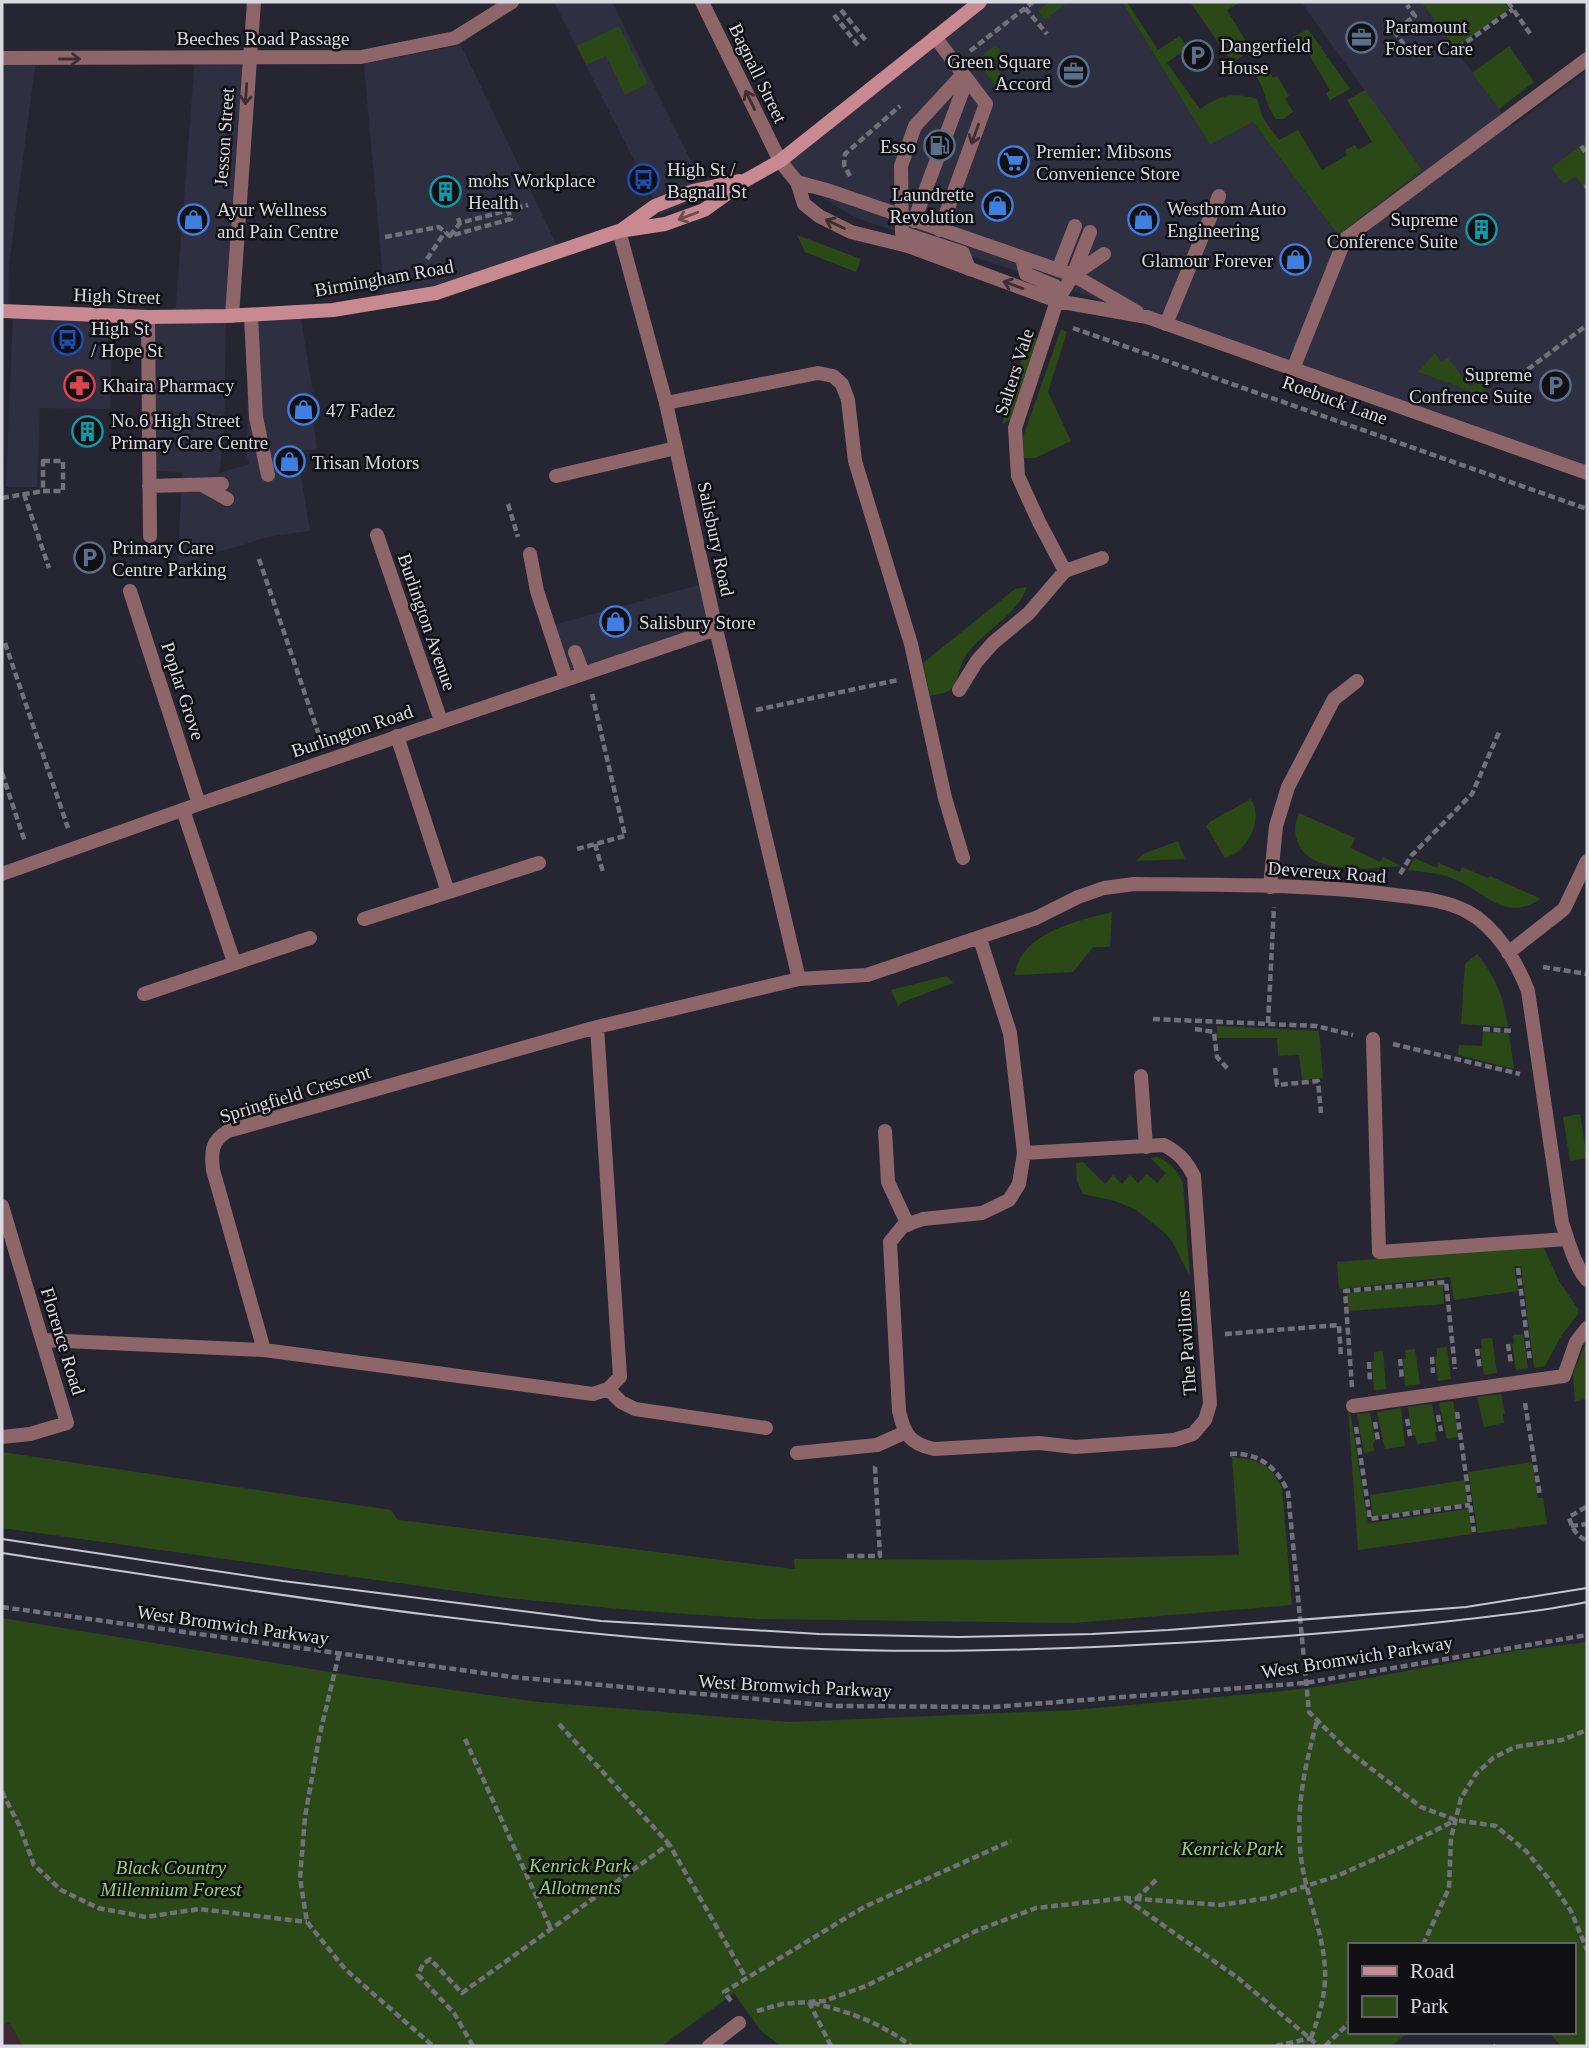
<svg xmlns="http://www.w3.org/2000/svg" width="1589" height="2048" viewBox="0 0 1589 2048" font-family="'Times New Roman',serif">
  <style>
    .built { fill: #2f2f42 }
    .education { fill: #3a2932 }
    .green { fill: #2b4917 }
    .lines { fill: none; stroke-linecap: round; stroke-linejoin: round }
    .path { stroke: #71717c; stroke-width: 4.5; stroke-dasharray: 7 3.5; stroke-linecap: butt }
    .lane { stroke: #8e666a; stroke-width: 14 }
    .street { stroke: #8e666a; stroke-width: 14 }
    .secondary { stroke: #c98990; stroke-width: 14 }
    .tram { stroke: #c6c6d0; stroke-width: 2 }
    .oneway { stroke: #3c2e33 }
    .oneway2 { stroke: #6c4c52 }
    .labels { text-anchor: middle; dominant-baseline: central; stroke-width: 5; stroke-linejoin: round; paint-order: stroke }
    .poi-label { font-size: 19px; fill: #d9d9e2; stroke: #101015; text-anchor: start }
    .street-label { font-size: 19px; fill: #d9d9e2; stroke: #101015 }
    .park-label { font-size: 19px; font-style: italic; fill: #95d370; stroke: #101015 }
  </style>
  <rect width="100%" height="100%" fill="#262633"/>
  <path class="built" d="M554 2H612L708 195 661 214Z
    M980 2H1122L1210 145 1253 122 1338 235 1422 170 1301 2H1421L1512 127 1587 71V473L1026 274 856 218 797 182 780 161Z
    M461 45 560 252 385 301 364 64Z
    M249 57 226 317 224 432 219 473 250 464 247 456 248 376 243 315 300 312 317 419 313 420 317 448 297 452 310 531 272 536 178 564 182 472 149 471 148 317 175 316 195 58Z
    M2 58 36 59 9 265 8 311H2Z
    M13 312 113 316 110 409 40 408 37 487H6Z
    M706 583 716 629 571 677 554 625Z"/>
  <path class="education" d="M2 1975 32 2046H2Z"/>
  <path class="green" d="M1049 2H1068L1045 20 1038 11Z
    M1122 2H1127L1158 50 1180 36 1187 48 1167 63 1200 109C1221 95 1232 92 1257 99L1263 118 1279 140 1298 130 1322 170 1347 155 1345 150 1355 145 1358 150 1372 142 1347 100 1365 90 1422 170 1338 235 1253 122 1210 145Z
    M1190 2H1241L1227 10 1251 50 1236 60 1228 56Z
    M1421 2H1504L1509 9 1455 48Z
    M619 26 648 83 625 95 606 56 586 65 577 46Z
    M1308 29 1350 89 1330 100 1326 94 1330 90 1301 41 1296 44 1293 37Z
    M996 45 1003 54 992 63 1008 83 999 90 976 60Z
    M1509 46 1534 82 1499 109 1472 73Z
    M1264 62 1273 78 1277 76 1289 96 1285 99 1293 112 1283 119H1276C1264 105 1266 86 1253 72L1254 67Z
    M1587 141V191L1575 176 1564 184 1551 168Z
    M797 235 861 259 856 272 805 252Z
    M1061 329 1067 332 1048 392 1071 441 1035 458H1024L1023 437Z
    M1030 333 1037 340 1011 420 1002 424Z
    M1435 353 1441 362 1448 358 1470 387 1485 377 1484 396 1418 372Z
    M1027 587C1016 617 984 630 966 655 959 665 959 682 950 690 945 694 936 694 930 696L923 663 1015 589Z
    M1251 799C1264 819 1248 851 1225 858L1206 826 1211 821Z
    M1299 813 1355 838 1351 848 1380 862 1383 857 1401 866C1373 869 1313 875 1299 845 1294 834 1294 825 1299 813Z
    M1178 841 1185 859 1136 861 1145 853Z
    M1414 858 1437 868 1439 863 1460 872 1462 867 1488 878 1490 876 1541 899C1503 922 1489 894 1456 880 1441 873 1424 872 1408 870Z
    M1112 912 1110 947H1093L1073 972 1015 975C1020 933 1077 921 1112 912Z
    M1477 954C1497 980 1503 995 1508 1027L1461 1024 1465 964Z
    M947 976 953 983 903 1002 898 1006 891 990Z
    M1217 1026 1319 1031 1323 1078 1302 1080 1299 1055 1278 1056 1277 1038H1217Z
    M1483 1032 1509 1033 1514 1069 1458 1055 1459 1045 1482 1046Z
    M1580 1114 1587 1158 1570 1161 1563 1117Z
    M1157 1157C1170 1162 1179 1172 1183 1184L1190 1277 1172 1241 1165 1233 1135 1209 1115 1201 1083 1194 1077 1181 1076 1163 1083 1162 1105 1184 1113 1175 1122 1184 1130 1175 1138 1183 1147 1174 1157 1183 1166 1173 1150 1158Z
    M1543 1246 1559 1281 1578 1309V1314L1561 1336 1545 1366 1534 1368 1521 1266H1514L1518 1291 1454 1300 1450 1277 1339 1289 1337 1262Z
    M1443 1284 1444 1304 1348 1311 1347 1293Z
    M1523 1334 1528 1368 1516 1370 1512 1344 1514 1343 1513 1335Z
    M1492 1338 1497 1373 1484 1375 1480 1349 1482 1348 1481 1339Z
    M1587 1339V1399L1575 1401 1573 1374Z
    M1447 1347 1451 1379 1438 1381 1435 1357 1437 1356V1348Z
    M1415 1349 1420 1384 1405 1386 1403 1359H1406L1405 1350Z
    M1383 1351 1386 1389 1374 1390 1372 1361H1374V1352Z
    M1347 1393 1368 1523 1469 1509 1472 1534 1358 1550Z
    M1501 1394 1505 1414H1503L1504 1423 1484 1427 1477 1397Z
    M1453 1401 1459 1437 1447 1439 1439 1403Z
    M1432 1404 1437 1432H1435L1437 1441 1417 1444 1415 1435 1412 1436 1408 1407Z
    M1401 1408 1405 1446 1385 1449 1377 1412Z
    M1370 1413 1375 1442 1373 1443 1374 1451 1364 1453 1357 1414Z
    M2 1452 391 1510 398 1520 795 1569 794 1559 994 1560 1239 1555 1232 1457 1252 1460 1262 1464 1272 1471 1282 1488 1292 1605 1073 1623 759 1619 631 1610 507 1598 2 1528Z
    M1532 1462 1538 1498H1543L1547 1524 1478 1533 1468 1472Z
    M1465 1480 1468 1504 1373 1517 1370 1495Z
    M2 1618 354 1676 539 1702 790 1722 1074 1710 1282 1691 1325 1686 1514 1651 1587 1642V2046H1561L1549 2032H1573V1945H1349V2032H1409L1391 2046H781L761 2031 734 1993 662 2046H23L9 2022 2 2025Z"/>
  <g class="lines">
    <path class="path" d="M1508 2 1531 35
      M1025 8 1047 34
      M841 10 867 42
      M834 15 860 48
      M1458 48 1513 9
      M970 51 1033 2
      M1393 51 1403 43 1394 31 1415 16 1407 5
      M1581 146 1587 154
      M850 176 844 165 845 154 900 106
      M1585 188 1587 186
      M458 218 460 223 528 205
      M450 236 460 223
      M385 237 439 227 450 236 511 219 508 210
      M427 259 445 232
      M1073 328 1587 509
      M1511 382 1587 325
      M43 461H63V491H43Z
      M24 494 49 568
      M2 498 43 491
      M508 504 518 537
      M259 559 321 741
      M5 643 68 828
      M756 710 898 680
      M2 773 25 842
      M595 844 603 872
      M577 849 625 836 592 694
      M1400 874 1411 856 1472 794 1500 730
      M1543 967 1587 974
      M1153 1019 1316 1026 1353 1035
      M1268 1023 1274 907
      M1195 1029 1214 1032 1217 1057 1228 1069
      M1483 1029 1513 1031
      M1393 1044 1520 1074
      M1275 1068 1277 1085 1318 1081 1321 1113
      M1518 1268 1530 1361
      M1225 1334 1339 1325 1341 1357
      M1508 1344 1511 1364
      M1477 1349 1480 1369
      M1432 1357 1433 1373
      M1400 1359 1402 1379
      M1369 1362 1370 1382
      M1352 1387 1345 1291 1446 1282 1455 1369
      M1525 1403 1540 1496
      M1457 1412 1474 1532
      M1438 1415 1441 1431
      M1407 1419 1410 1436
      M1375 1422 1378 1441
      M1356 1427 1370 1519 1470 1505
      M1230 1454C1258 1452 1277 1467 1288 1492L1309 1712 1347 1750 1421 1807 1456 1820 1496 1826 1526 1851 1548 1878 1571 1911 1587 1950
      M1586 1507 1569 1517C1572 1529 1576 1535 1587 1541
      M1571 1526 1587 1524
      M847 1556H880L875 1467 877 1465
      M2 1607 512 1677 835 1706 993 1707 1305 1683 1587 1635
      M339 1654 319 1738 305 1817 300 1878 307 1922 345 1969 433 2046
      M559 1724 669 1844
      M465 1739 551 1929
      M2 1792 19 1825 34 1865 61 1890 98 1908 146 1917 199 1909 307 1922
      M1126 1899 1238 1978 1319 2046
      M1136 1899 1156 1880
      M1423 1945 1449 1888 1451 1838 1461 1798 1476 1774 1493 1758 1515 1747 1562 1740 1587 1730
      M731 2001 724 1992 864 1907 1011 1841
      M809 2002 831 2046
      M813 2003C849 2012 882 2023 911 2046
      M757 2011 782 2004 824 2001 866 1986 978 1930 1036 1908 1126 1898 1220 1905 1269 1898 1337 1876 1404 1846 1456 1820
      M1311 2038C1318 2019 1324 2001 1325 1980 1327 1936 1303 1893 1300 1848 1297 1801 1305 1766 1317 1721
      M1493 2045 1494 2046
      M473 2046 454 2013 418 1975 423 1964 430 1959 462 1993 669 1844 746 1978
      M1276 2046 1311 2038
      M1325 2046 1349 2023"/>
    <path class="lane" d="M935 37 986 104 940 230
      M2 58 361 57 455 38 512 2
      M963 74 915 126 901 166 902 233 963 253 969 269
      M914 221 967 79
      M1058 270 1075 226
      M1073 275 1090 232
      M1073 275 1104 254
      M251 315 256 417 268 475
      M148 317 150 536
      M1166 324 1219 196
      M1293 369 1345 239 1587 59
      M666 403 818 373 833 376 842 384 848 400 855 461 911 644 945 798 963 858
      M556 476 676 448
      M202 485 227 499
      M149 486 222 484
      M530 554 537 591 566 679
      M575 652 583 673
      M397 736 448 892
      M183 810 234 962
      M364 919 539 863
      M144 994 310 938
      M1373 1039 1379 1252 1567 1239
      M1141 1076 1146 1147"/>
    <path class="street" d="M702 2 780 161 797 182 804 204 819 216 851 232 908 246 1057 301 1147 317 1587 473
      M797 182 830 191 1073 275 1137 312
      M619 231 666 403 716 629 799 979
      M1022 258 1026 274 1055 286 1057 301
      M232 316 254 2
      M377 535 441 721
      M1065 571 1039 522 1018 476 1015 428 1057 301 1073 275
      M130 591 199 804
      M959 690 977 661 993 643 1029 613 1065 571 1102 558
      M2 874 199 804 716 629
      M1270 887 1276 826 1288 787 1334 699 1357 681
      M980 939 1010 1033 1024 1153 1019 1184 1009 1200 982 1213 923 1219 903 1226 890 1242 899 1411C904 1434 910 1444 934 1449L1039 1443 1075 1447 1174 1440 1193 1434 1205 1420 1210 1404 1194 1176C1186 1161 1179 1153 1164 1145L1024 1153
      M1508 953 1564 909 1587 861
      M885 1131 888 1182 908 1225
      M2 1206 67 1423 30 1434 2 1437
      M43 1340 264 1350 593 1394 608 1389 620 1377 597 1027
      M264 1350 213 1170C211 1152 211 1141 228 1131L597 1027 799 979 867 975 1036 918 1078 897 1104 888 1134 884C1221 885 1309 884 1395 895 1419 898 1446 900 1468 912 1496 927 1517 962 1528 991L1562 1223C1569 1242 1574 1265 1587 1280
      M608 1389 621 1402 635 1409 766 1428
      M1353 1406 1564 1376 1576 1342 1587 1328
      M797 1453 877 1445 906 1432
      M709 2046 739 2023"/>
    <path class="secondary" d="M623 229 655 206 693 191 739 181
      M2 311 148 317 226 316 333 310 436 293 619 231 665 224 704 210 746 180 780 161 980 2"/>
    <path class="tram" d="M2 1539 283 1581 601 1621 819 1634 958 1637 1092 1634 1168 1630 1466 1607 1587 1588
      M2 1553C265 1593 530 1636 797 1648 946 1655 1096 1648 1245 1639 1317 1634 1389 1628 1460 1620 1503 1615 1545 1611 1587 1602"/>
  </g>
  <defs><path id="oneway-shaft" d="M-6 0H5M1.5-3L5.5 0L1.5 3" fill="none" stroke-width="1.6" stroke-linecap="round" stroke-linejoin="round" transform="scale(1.75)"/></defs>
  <g class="oneway">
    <use href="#oneway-shaft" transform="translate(70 59)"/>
    <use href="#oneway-shaft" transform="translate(246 94) rotate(94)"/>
    <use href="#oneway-shaft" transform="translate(750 100) rotate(-116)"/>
    <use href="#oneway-shaft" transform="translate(975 134) rotate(110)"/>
    <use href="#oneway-shaft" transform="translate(835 224) rotate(-154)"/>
    <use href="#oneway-shaft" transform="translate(1013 285) rotate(-160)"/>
  </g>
  <use class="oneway2" href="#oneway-shaft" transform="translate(688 216) rotate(159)"/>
  <defs>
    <symbol id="office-ring" viewBox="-11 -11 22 22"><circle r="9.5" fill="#101015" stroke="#5c6f8a" stroke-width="1.5"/><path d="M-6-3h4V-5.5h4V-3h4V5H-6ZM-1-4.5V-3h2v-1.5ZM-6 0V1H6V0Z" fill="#5c6f8a"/></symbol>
    <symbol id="parking-ring" viewBox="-11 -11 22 22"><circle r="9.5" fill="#101015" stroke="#5c6f8a" stroke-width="1.5"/><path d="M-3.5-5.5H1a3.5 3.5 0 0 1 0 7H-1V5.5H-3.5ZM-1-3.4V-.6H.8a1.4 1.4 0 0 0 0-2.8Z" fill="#5c6f8a"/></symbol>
    <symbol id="fuel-ring" viewBox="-11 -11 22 22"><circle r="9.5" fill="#101015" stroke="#5c6f8a" stroke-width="1.5"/><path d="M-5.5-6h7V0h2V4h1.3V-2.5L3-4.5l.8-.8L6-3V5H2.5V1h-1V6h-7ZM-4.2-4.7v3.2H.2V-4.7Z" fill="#5c6f8a"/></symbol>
    <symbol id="supermarket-ring" viewBox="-11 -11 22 22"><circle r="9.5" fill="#101015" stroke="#3f7fe0" stroke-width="1.5"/><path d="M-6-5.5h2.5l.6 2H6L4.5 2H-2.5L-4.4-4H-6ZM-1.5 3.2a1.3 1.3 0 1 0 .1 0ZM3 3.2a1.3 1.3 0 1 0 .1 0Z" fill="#3f7fe0"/></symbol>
    <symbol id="bus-ring" viewBox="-11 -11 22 22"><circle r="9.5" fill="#101015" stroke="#1a4fb4" stroke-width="1.5"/><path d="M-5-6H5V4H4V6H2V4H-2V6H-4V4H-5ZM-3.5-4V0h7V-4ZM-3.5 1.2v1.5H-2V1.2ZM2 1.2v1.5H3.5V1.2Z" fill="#1a4fb4"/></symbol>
    <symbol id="building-ring" viewBox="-11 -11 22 22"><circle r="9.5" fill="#101015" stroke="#0f9aa8" stroke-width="1.5"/><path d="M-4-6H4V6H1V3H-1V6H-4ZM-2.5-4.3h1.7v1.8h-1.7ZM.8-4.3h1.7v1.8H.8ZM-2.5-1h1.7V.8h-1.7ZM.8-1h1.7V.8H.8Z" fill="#0f9aa8"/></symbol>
    <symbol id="shop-ring" viewBox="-11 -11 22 22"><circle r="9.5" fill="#101015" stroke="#3f7fe0" stroke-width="1.5"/><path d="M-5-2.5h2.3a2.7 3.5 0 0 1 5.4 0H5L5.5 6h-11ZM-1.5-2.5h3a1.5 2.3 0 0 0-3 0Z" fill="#3f7fe0"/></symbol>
    <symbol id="pharmacy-ring" viewBox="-11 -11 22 22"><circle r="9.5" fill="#101015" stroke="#e0444e" stroke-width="1.5"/><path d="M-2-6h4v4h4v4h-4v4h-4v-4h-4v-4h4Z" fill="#e0444e"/></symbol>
  </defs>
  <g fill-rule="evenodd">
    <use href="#office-ring" x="1344" y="20" width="35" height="35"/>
    <use href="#parking-ring" x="1180" y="38" width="35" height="35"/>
    <use href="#office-ring" x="1056" y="54" width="35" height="35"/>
    <use href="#fuel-ring" x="922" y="128" width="35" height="35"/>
    <use href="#supermarket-ring" x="996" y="144" width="35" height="35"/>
    <use href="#bus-ring" x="626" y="162" width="35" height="35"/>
    <use href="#building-ring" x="428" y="174" width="35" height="35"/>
    <use href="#shop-ring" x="980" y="188" width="35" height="35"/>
    <use href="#shop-ring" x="1126" y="202" width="35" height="35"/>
    <use href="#shop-ring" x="176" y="202" width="35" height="35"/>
    <use href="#building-ring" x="1464" y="212" width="35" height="35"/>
    <use href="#shop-ring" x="1278" y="242" width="35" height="35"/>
    <use href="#bus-ring" x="50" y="322" width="35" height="35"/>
    <use href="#pharmacy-ring" x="62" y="368" width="35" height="35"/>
    <use href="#parking-ring" x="1538" y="368" width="35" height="35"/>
    <use href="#shop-ring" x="286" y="392" width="35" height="35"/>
    <use href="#building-ring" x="70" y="414" width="35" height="35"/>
    <use href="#shop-ring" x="272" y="444" width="35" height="35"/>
    <use href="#parking-ring" x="72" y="540" width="35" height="35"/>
    <use href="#shop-ring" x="598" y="604" width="35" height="35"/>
  </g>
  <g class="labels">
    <g class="poi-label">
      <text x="1385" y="26">Paramount<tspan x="1385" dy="22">Foster Care</tspan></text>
      <text x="1220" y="45">Dangerfield<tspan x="1220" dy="22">House</tspan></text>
      <text x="1051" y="61" text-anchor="end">Green Square<tspan x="1051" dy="22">Accord</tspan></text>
      <text x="916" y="146" text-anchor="end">Esso</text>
      <text x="1036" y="151">Premier: Mibsons<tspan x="1036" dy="22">Convenience Store</tspan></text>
      <text x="667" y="169">High St /<tspan x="667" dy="22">Bagnall St</tspan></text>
      <text x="468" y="180">mohs Workplace<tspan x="468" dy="22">Health</tspan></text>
      <text x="974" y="194" text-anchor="end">Laundrette<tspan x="974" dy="22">Revolution</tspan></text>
      <text x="1167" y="208">Westbrom Auto<tspan x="1167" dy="22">Engineering</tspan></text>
      <text x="217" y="209">Ayur Wellness<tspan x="217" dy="22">and Pain Centre</tspan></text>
      <text x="1458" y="219" text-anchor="end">Supreme<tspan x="1458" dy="22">Conference Suite</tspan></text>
      <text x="1273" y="260" text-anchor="end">Glamour Forever</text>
      <text x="91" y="328">High St<tspan x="91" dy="22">/ Hope St</tspan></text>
      <text x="1532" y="374" text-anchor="end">Supreme<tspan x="1532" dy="22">Confrence Suite</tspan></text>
      <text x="102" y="385">Khaira Pharmacy</text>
      <text x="326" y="410">47 Fadez</text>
      <text x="111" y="420">No.6 High Street<tspan x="111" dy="22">Primary Care Centre</tspan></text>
      <text x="312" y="462">Trisan Motors</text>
      <text x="112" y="547">Primary Care<tspan x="112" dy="22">Centre Parking</tspan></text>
      <text x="639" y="622">Salisbury Store</text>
    </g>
    <g class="street-label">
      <text x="263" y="38">Beeches Road Passage</text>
      <text transform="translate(758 73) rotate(64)">Bagnall Street</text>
      <text transform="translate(224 137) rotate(-86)">Jesson Street</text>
      <text transform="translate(384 278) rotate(-10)">Birmingham Road</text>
      <text transform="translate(117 296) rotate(2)">High Street</text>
      <text transform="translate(1014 372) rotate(-72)">Salters Vale</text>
      <text transform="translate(1335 400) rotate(20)">Roebuck Lane</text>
      <text transform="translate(716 539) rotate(78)">Salisbury Road</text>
      <text transform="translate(427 622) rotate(71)">Burlington Avenue</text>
      <text transform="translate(183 691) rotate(72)">Poplar Grove</text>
      <text transform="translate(352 731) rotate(-19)">Burlington Road</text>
      <text transform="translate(1327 872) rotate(4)">Devereux Road</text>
      <text transform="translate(295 1094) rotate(-17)">Springfield Crescent</text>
      <text transform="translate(63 1341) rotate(73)">Florence Road</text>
      <text transform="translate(1186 1343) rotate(-94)">The Pavilions</text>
      <text transform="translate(233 1625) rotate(8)">West Bromwich Parkway</text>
      <text transform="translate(1357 1657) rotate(-9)">West Bromwich Parkway</text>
      <text transform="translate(795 1686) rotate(3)">West Bromwich Parkway</text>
    </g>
    <g class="park-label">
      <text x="1232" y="1848">Kenrick Park</text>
      <text x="580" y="1865">Kenrick Park<tspan x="580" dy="22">Allotments</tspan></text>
      <text x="171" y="1867">Black Country<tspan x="171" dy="22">Millennium Forest</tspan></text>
    </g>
  </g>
  <rect width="1589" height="2048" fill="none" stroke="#d9d9e2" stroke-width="7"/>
  <rect x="1348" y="1943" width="228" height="91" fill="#101015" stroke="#606067" stroke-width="2"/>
  <rect x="1362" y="1966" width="35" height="10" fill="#c98990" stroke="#606067" stroke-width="2"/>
  <text x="1410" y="1978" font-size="21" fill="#d9d9e2">Road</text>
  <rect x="1362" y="1996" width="35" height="21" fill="#2b4917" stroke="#606067" stroke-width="2"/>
  <text x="1410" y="2013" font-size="21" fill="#d9d9e2">Park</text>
</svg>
